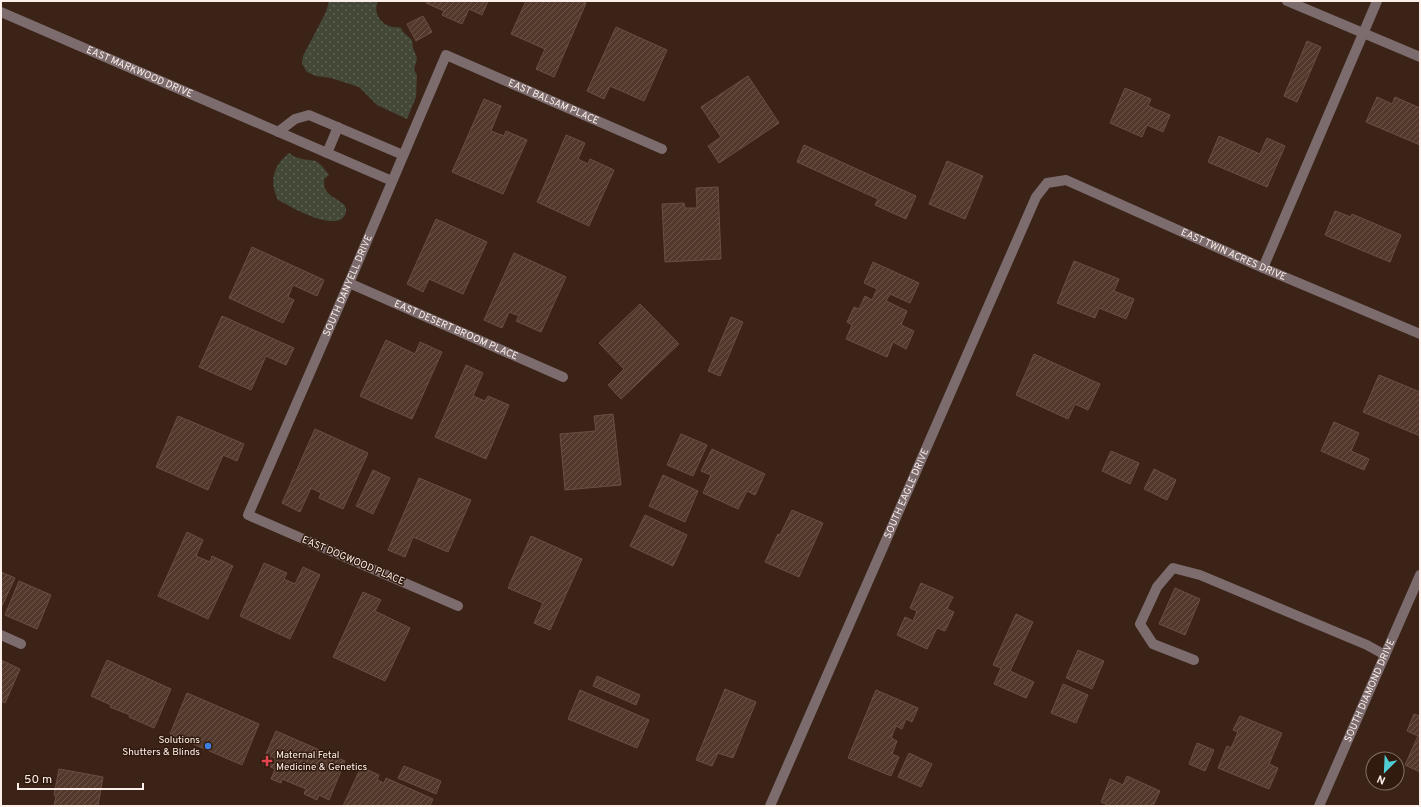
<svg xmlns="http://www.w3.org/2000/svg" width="1421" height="807" viewBox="0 0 1421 807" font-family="Overpass,sans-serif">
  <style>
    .park { fill: url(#park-dots) }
    .building { fill: url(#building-hatch); stroke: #6b4e42 }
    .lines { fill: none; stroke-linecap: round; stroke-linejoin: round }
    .minor { stroke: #7c6c6e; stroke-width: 10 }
    .shop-dot { fill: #3f7fe0; stroke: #311a0e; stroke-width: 1.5 }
    .health-dot { fill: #e0444e; stroke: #311a0e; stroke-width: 1.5 }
    .labels { text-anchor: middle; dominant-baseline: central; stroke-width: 3; stroke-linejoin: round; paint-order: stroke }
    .street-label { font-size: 10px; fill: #fdefe9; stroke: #311a0e }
    .poi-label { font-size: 10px; fill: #fdefe9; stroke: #311a0e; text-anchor: end }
  </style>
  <defs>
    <pattern id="park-dots" width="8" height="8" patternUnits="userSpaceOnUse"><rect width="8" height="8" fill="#434837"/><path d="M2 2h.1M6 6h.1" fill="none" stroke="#5f6354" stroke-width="1.8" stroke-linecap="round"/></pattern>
    <pattern id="building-hatch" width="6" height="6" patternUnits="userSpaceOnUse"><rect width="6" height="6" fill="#53382c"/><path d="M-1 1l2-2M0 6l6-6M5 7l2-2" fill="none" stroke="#6d554b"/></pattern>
  </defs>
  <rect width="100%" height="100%" fill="#3c2318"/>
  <path class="park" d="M329 1H378C373 13 380 24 392 27 395 27 398 27 401 28L403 32 412 40 413 48 417 58 414 70 417 75 416 97 407 119 377 105 359 87 331 78 316 76 307 72 302 64 303 56 326 12Z
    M289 153 295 157 302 159 316 161 322 166 329 175 324 179C324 184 324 189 328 193 334 200 351 203 345 215 341 222 336 221 329 221 311 219 294 208 278 200 269 181 273 166 289 153Z"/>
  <path class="building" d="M427 1H488L482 15 469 9 462 24 442 15 444 11 426 3Z
    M526 1H580L586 3 554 77 536 69 545 49 511 34Z
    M423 16 432 32 416 41 407 24Z
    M616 27 667 50 644 101 610 86 604 99 587 91Z
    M1307 41 1321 47 1297 102 1284 96Z
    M748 76 779 123 719 163 708 146 721 137 701 107Z
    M1125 88 1151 99 1148 106 1170 115 1163 132 1147 125 1142 137 1110 123Z
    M1377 97 1392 104 1395 97 1420 108V145L1366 122Z
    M484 99 501 106 491 131 504 136 506 131 527 140 503 194 452 172Z
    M566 135 585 143 578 159 588 164 590 159 614 170 589 226 537 202Z
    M1219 136 1260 154 1267 138 1285 146 1267 187 1208 162Z
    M804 145 916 196 906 219 875 205 878 199 797 162Z
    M947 161 983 176 965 219 929 204Z
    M718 187 721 259 665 262 662 204 684 203 685 208H697L696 188Z
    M1335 211 1351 217 1352 214 1401 235 1390 262 1325 235Z
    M436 219 487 242 463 294 429 279 423 292 407 284Z
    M252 247 324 280 317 296 293 285 288 297 294 300 283 323 229 298Z
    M514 253 566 277 541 332 516 321 519 316 509 312 502 328 484 320Z
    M1074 261 1119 279 1114 291 1134 299 1126 319 1099 308 1095 318 1057 303Z
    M873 262 919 283 910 303 890 294 886 301 907 311 901 325 914 331 906 349 893 342 887 357 846 339 852 325 847 322 854 307 859 309 865 296 872 300 877 289 864 283Z
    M640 304 679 344 621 399 608 385 624 369 599 343Z
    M222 316 294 348 286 365 266 356 251 390 199 367Z
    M731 317 743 322 720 376 708 371Z
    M386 340 415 354 420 342 442 352 412 419 360 396Z
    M1034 354 1100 384 1088 410 1075 404 1068 419 1016 395Z
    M466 365 483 373 473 396 485 401 488 396 509 405 486 459 435 437Z
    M1379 375 1420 392V436L1363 412Z
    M613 414 621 485 565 490 560 434 596 431 594 416Z
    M178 416 244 444 237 461 223 455 208 490 156 467Z
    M1334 422 1359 433 1351 451 1369 459 1364 470 1321 451Z
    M315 429 368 453 343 509 319 498 321 493 311 488 300 512 282 503Z
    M681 434 707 445 693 476 667 465Z
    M712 449 765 474 755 495 747 491 738 509 703 493 711 475 701 471Z
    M1111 451 1139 463 1130 484 1102 471Z
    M1154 469 1176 480 1167 500 1144 489Z
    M373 470 390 478 373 514 356 506Z
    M663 475 698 491 685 522 649 506Z
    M419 478 471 500 448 552 413 537 405 557 388 550Z
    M792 510 823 523 799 577 765 562 778 534 780 535Z
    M645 515 687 535 673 566 630 546Z
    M187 532 203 540 196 556 210 562 212 556 233 566 208 619 158 596Z
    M531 536 582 559 550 630 534 623 543 603 508 588Z
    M264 563 287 573 284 579 295 584 303 567 320 575 290 639 240 616Z
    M1 572 15 578 1 608Z
    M19 581 51 595 37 629 5 615Z
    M921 583 953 597 947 609 954 612 945 631 937 628 927 649 897 635 905 617 913 621 917 611 910 608Z
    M1175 588 1200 599 1185 635 1159 624Z
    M363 592 381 600 375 611 410 628 385 681 333 657Z
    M1016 614 1033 622 1010 671 1034 682 1026 698 994 684 1001 668 993 665Z
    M1078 650 1104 661 1092 689 1066 678Z
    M1 660 20 669 5 703 1 701Z
    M107 660 171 689 154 728 129 717 130 715 110 707 111 705 91 696Z
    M597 676 640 695 636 705 593 686Z
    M1063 684 1088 695 1076 723 1051 713Z
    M725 689 756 702 733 758 718 753 712 766 696 760Z
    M580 690 649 720 637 748 568 719Z
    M876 690 918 708 912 722 906 719 902 729 896 726 891 738 897 741 892 754 899 757 891 776 848 758Z
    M187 693 259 724 242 765 170 734Z
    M1414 714 1420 716V772L1405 765 1418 736 1407 731Z
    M1240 716 1282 733 1269 764 1278 768 1269 789 1218 768 1227 746 1231 748 1238 732 1233 730Z
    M276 731 345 761 329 800 319 795 317 800 304 794 306 789 282 779 281 783 271 779 275 769 262 763Z
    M1197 743 1214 750 1205 771 1189 764Z
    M909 753 932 764 921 787 898 777Z
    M404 766 441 781 436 794 398 778Z
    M361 767 379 775 377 780 384 783 386 778 433 799 430 806H343Z
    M59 769 103 777 98 806H54L56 796 54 795Z
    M1127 776 1160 791 1153 806H1110L1101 802 1110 779 1123 785Z"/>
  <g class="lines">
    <g class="minor">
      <path d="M1287 1 1420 57"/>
      <path id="s1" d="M1 12 392 181"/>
      <path d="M278 132 295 119 309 115 403 155"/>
      <path d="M327 153 338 127"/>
      <path d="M1263 268 1377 1"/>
      <path id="s2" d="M349 283 563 377"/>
      <path id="s3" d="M458 606 248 515 349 283 446 55 662 149"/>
      <path d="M1 635 21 644"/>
      <path d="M1194 660 1153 644 1140 624 1157 587 1173 568 1200 575 1367 645 1385 655"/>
      <path id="s4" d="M770 806 1036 197 1047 183 1066 180 1263 268 1420 334"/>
      <path id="s5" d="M1319 806 1420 575"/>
    </g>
  </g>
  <circle class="shop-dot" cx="208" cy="746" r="4"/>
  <path class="health-dot" d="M265 755h4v4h4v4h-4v4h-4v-4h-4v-4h4z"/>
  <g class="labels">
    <g class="street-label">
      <text stroke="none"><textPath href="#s1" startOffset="151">EAST MARKWOOD DRIVE</textPath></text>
      <text stroke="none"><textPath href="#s3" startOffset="847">EAST BALSAM PLACE</textPath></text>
      <text stroke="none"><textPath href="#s4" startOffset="885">EAST TWIN ACRES DRIVE</textPath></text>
      <text stroke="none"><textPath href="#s3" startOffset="479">SOUTH DANYELL DRIVE</textPath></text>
      <text stroke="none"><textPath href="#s2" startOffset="117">EAST DESERT BROOM PLACE</textPath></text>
      <text stroke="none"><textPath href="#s4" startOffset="341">SOUTH EAGLE DRIVE</textPath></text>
      <text transform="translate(353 561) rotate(23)">EAST DOGWOOD PLACE</text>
      <text stroke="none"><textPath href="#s5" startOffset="126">SOUTH DIAMOND DRIVE</textPath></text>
    </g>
    <g class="poi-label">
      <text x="200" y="740">Solutions<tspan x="200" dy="12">Shutters &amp; Blinds</tspan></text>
      <text x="276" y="755" text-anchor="start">Maternal Fetal<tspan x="276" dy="12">Medicine &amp; Genetics</tspan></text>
    </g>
  </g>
  <rect width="1421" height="807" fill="none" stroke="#fdefe9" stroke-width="4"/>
  <g transform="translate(1385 771) rotate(204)"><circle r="19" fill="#311a0e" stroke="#836f66"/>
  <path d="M0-3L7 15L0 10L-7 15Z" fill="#51ccd4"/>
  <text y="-6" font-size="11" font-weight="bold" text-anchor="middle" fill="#fdefe9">N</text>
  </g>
  <path d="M18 783v6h125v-6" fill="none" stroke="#fdefe9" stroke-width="2"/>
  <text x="24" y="783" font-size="12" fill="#fdefe9" stroke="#311a0e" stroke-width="3" paint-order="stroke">50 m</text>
</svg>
